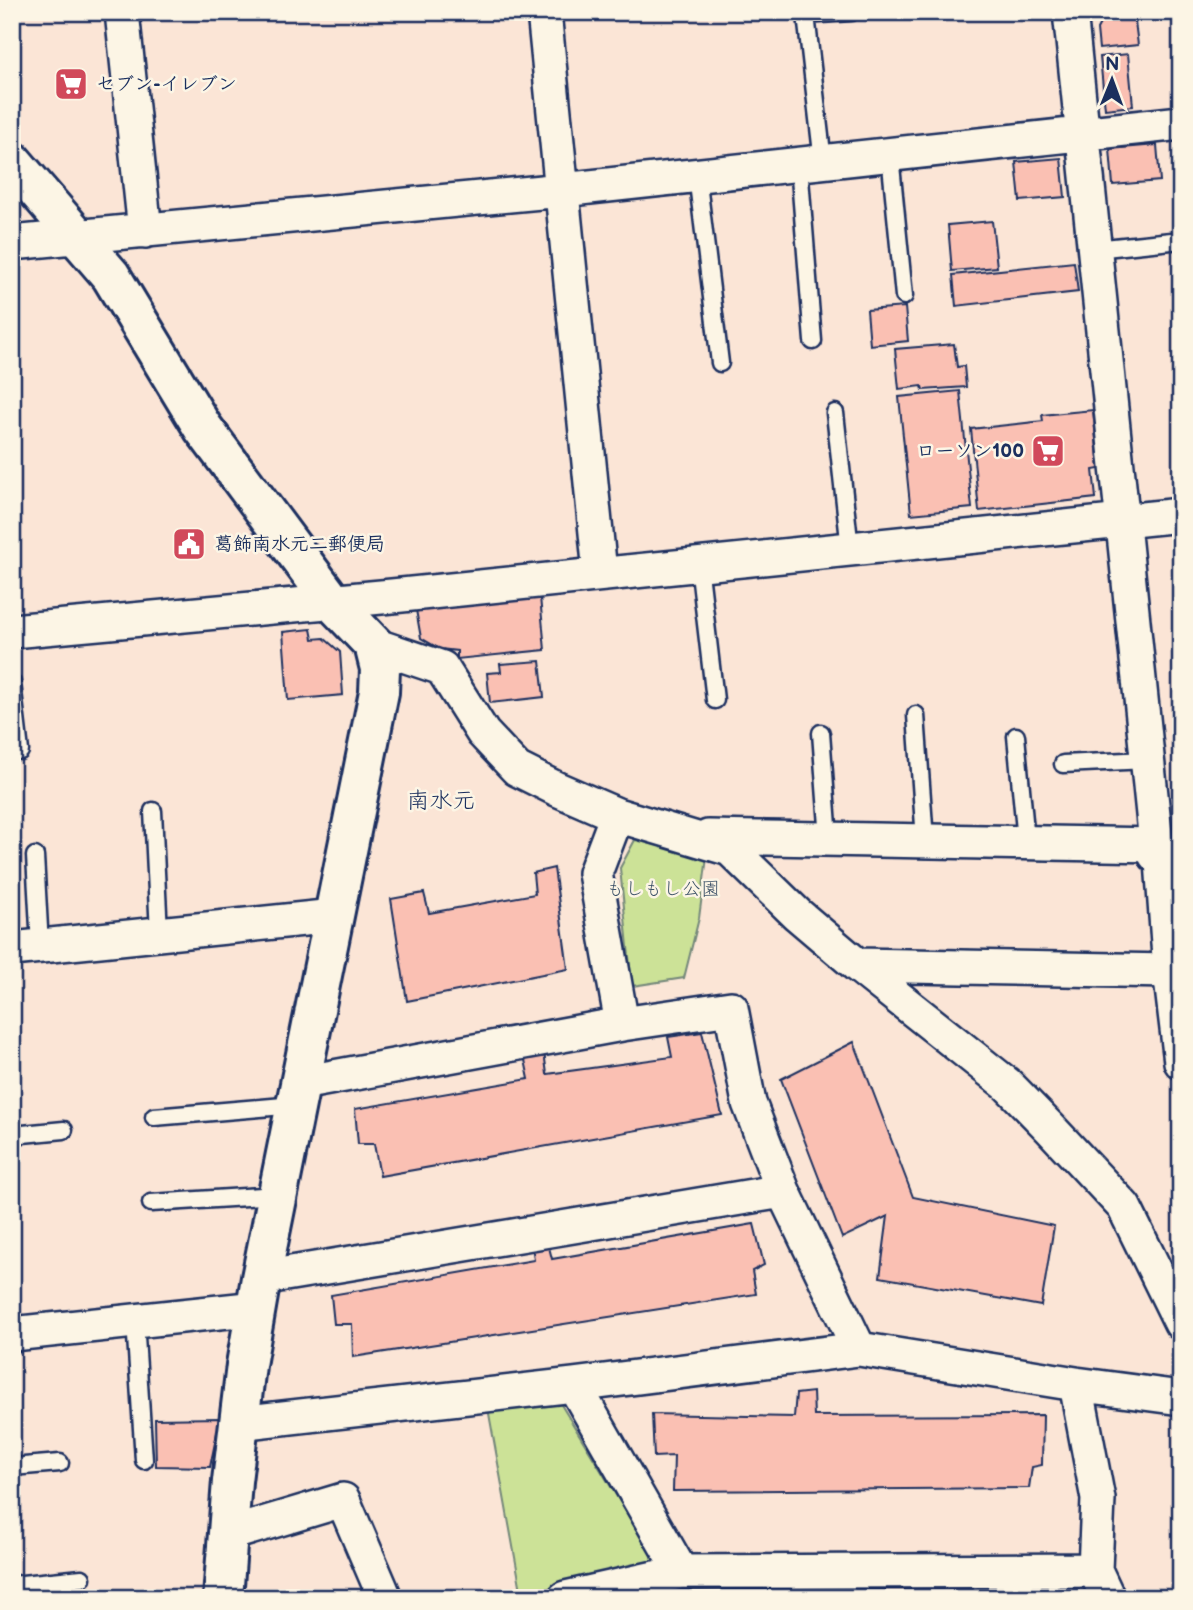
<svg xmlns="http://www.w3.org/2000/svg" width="1193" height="1610" viewBox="0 0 1193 1610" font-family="'Balsamiq Sans','Klee One',sans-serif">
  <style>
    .green { fill: #cce297; stroke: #74887a; stroke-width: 2 }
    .building { fill: #fac0b3; stroke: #1b2f5e; stroke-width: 2 }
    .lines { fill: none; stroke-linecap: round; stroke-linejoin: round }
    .service-casing { stroke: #1b2f5e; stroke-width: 21 }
    .minor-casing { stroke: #1b2f5e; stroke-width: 38 }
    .tertiary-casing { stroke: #1b2f5e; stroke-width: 44 }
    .service { stroke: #fcf5e5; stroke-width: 16 }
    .minor { stroke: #fcf5e5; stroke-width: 33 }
    .tertiary { stroke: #fcf5e5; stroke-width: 38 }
    .labels { text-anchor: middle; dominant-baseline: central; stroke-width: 5; stroke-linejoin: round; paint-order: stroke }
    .poi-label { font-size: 19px; font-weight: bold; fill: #1b2f5e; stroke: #fcf5e5; text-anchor: start }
    .park-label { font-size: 19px; fill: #3e5369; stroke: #fcf5e5 }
    .quarter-label { font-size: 23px; fill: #1b2f5e; stroke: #fcf5e5 }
  </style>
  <rect width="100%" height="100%" fill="#fbe5d6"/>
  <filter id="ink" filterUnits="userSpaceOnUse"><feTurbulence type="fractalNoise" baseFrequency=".0143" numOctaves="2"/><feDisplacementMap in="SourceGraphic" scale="14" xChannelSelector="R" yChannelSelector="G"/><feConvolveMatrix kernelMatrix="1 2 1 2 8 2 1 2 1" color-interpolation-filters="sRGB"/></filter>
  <g filter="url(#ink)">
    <path class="green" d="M635 840 707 857 699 918 684 978 632 986 620 868Z
      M557 1398 659 1566 522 1596 488 1408Z"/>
    <path class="building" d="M1134 14 1138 45 1099 49 1097 29 1103 18Z
      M1128 54 1133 106 1105 109 1100 57Z
      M1157 145 1160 181 1113 185 1110 149Z
      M1061 158 1065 197 1020 201 1016 162Z
      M992 221 997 267 952 271 948 225Z
      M1074 262 1078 292 956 306 953 275Z
      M905 307 908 341 870 345 867 310Z
      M954 344 957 367 964 366 966 387 923 390 922 386 899 389 895 349Z
      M960 391 972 508 911 514 899 397Z
      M1093 410 1099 469 1093 470 1096 498 979 511 971 429 1043 421 1042 415Z
      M540 597 545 650 457 659V651L440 649 421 638 416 610Z
      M311 629 313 639 324 638 340 652 343 695 288 700 283 632Z
      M540 661 544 697 490 703 487 673 501 672 500 664Z
      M554 868 568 969 407 1001 391 899 424 893 429 913 535 894 533 873Z
      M702 1032 722 1115 380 1176 374 1144H358L355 1109 529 1079 524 1055 544 1052 547 1074 672 1057 668 1037Z
      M854 1042 913 1197 1054 1226 1041 1306 880 1277 888 1216 842 1238 781 1079Z
      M754 1224 764 1265 752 1271 756 1294 353 1357 352 1324H334L331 1295 534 1260 531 1237 546 1235 552 1259Z
      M813 1392 814 1416 1043 1415 1042 1465 1032 1467 1029 1488 673 1491 674 1456 654 1457 652 1414 794 1417 796 1394Z
      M220 1418 210 1467 156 1466 155 1419Z
      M1065 1593V1598H743V1595Z"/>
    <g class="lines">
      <defs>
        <path id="service" d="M890 155 904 296
          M823 162 806 15 851 12
          M799 165 813 341
          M697 175 720 363
          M1095 249 1181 240
          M835 413 850 549
          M699 564 715 700
          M12 683 20 751
          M916 715 925 840
          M821 733 829 839
          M1016 736 1026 841
          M1063 764 1147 760
          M153 811 159 933
          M35 856 40 946
          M154 1117 295 1105
          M12 1135 64 1130
          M151 1203 278 1195
          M135 1321 144 1460
          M12 1467 60 1463
          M12 1585 82 1578"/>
        <path id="minor" d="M122 12 145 231
          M544 12 600 573
          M1070 12 1157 853 1162 861 1170 971 1181 1062
          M12 243 562 190 1181 123
          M12 631 392 596 1181 515
          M374 645 442 668 483 733 517 769 557 789 617 815 730 849 797 914 857 965 1008 1085 1050 1128 1124 1207 1181 1323
          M617 815 595 873 622 1024
          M708 837 1157 845
          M12 949 334 916
          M857 965 1170 971
          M301 1083 622 1024 731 1008 749 1103 783 1191 859 1349
          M261 1278 783 1191
          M12 1334 257 1308
          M574 1385 681 1572
          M239 1423 574 1385 859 1349 1076 1384 1181 1398
          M226 1535 343 1500 385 1598
          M1095 1570 1108 1598
          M565 1598 681 1572 1095 1570 1098 1499 1076 1384"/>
        <path id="tertiary" d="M12 161 111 276 203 428 331 600 374 645 380 669 379 692 261 1278 246 1365 232 1481 223 1598
          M1157 853 1181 862"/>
      </defs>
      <use href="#service" class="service-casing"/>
      <use href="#minor" class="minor-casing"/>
      <use href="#tertiary" class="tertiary-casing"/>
      <use href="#service" class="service"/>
      <use href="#minor" class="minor"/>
      <use href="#tertiary" class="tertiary"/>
    </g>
  </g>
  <defs>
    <symbol id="supermarket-square" viewBox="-11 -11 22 22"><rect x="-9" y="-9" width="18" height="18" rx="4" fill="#d1495b" stroke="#fcf5e5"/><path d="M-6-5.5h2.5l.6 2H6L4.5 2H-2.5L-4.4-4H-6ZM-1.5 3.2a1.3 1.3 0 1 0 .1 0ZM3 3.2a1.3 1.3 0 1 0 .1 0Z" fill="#fff"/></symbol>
    <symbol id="civic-square" viewBox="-11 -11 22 22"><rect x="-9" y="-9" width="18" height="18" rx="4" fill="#d1495b" stroke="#fcf5e5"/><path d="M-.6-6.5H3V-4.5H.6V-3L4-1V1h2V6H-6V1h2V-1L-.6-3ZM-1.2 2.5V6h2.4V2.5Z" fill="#fff"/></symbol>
  </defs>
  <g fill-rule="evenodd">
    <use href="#supermarket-square" x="52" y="65" width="38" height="38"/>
    <use href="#supermarket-square" x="1029" y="432" width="38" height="38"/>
    <use href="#civic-square" x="170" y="525" width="38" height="38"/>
  </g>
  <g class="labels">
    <g class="poi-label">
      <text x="96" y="84">セブン-イレブン</text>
      <text x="1024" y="451" text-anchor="end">ローソン100</text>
      <text x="214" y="544">葛飾南水元二郵便局</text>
    </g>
    <g class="park-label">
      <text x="663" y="889">もしもし公園</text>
    </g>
    <g class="quarter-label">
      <text x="441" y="801">南水元</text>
    </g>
  </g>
  <rect width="1193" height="1610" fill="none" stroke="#fcf5e5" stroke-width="42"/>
  <rect x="21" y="21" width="1151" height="1568" fill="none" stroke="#1b2f5e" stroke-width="2.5" filter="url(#ink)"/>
  <g transform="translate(1112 80) rotate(1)" stroke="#fcf5e5" stroke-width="5" paint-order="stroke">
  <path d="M0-5L12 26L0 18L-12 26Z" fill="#1b2f5e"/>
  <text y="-10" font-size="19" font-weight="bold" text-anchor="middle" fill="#1b2f5e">N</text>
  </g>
</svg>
